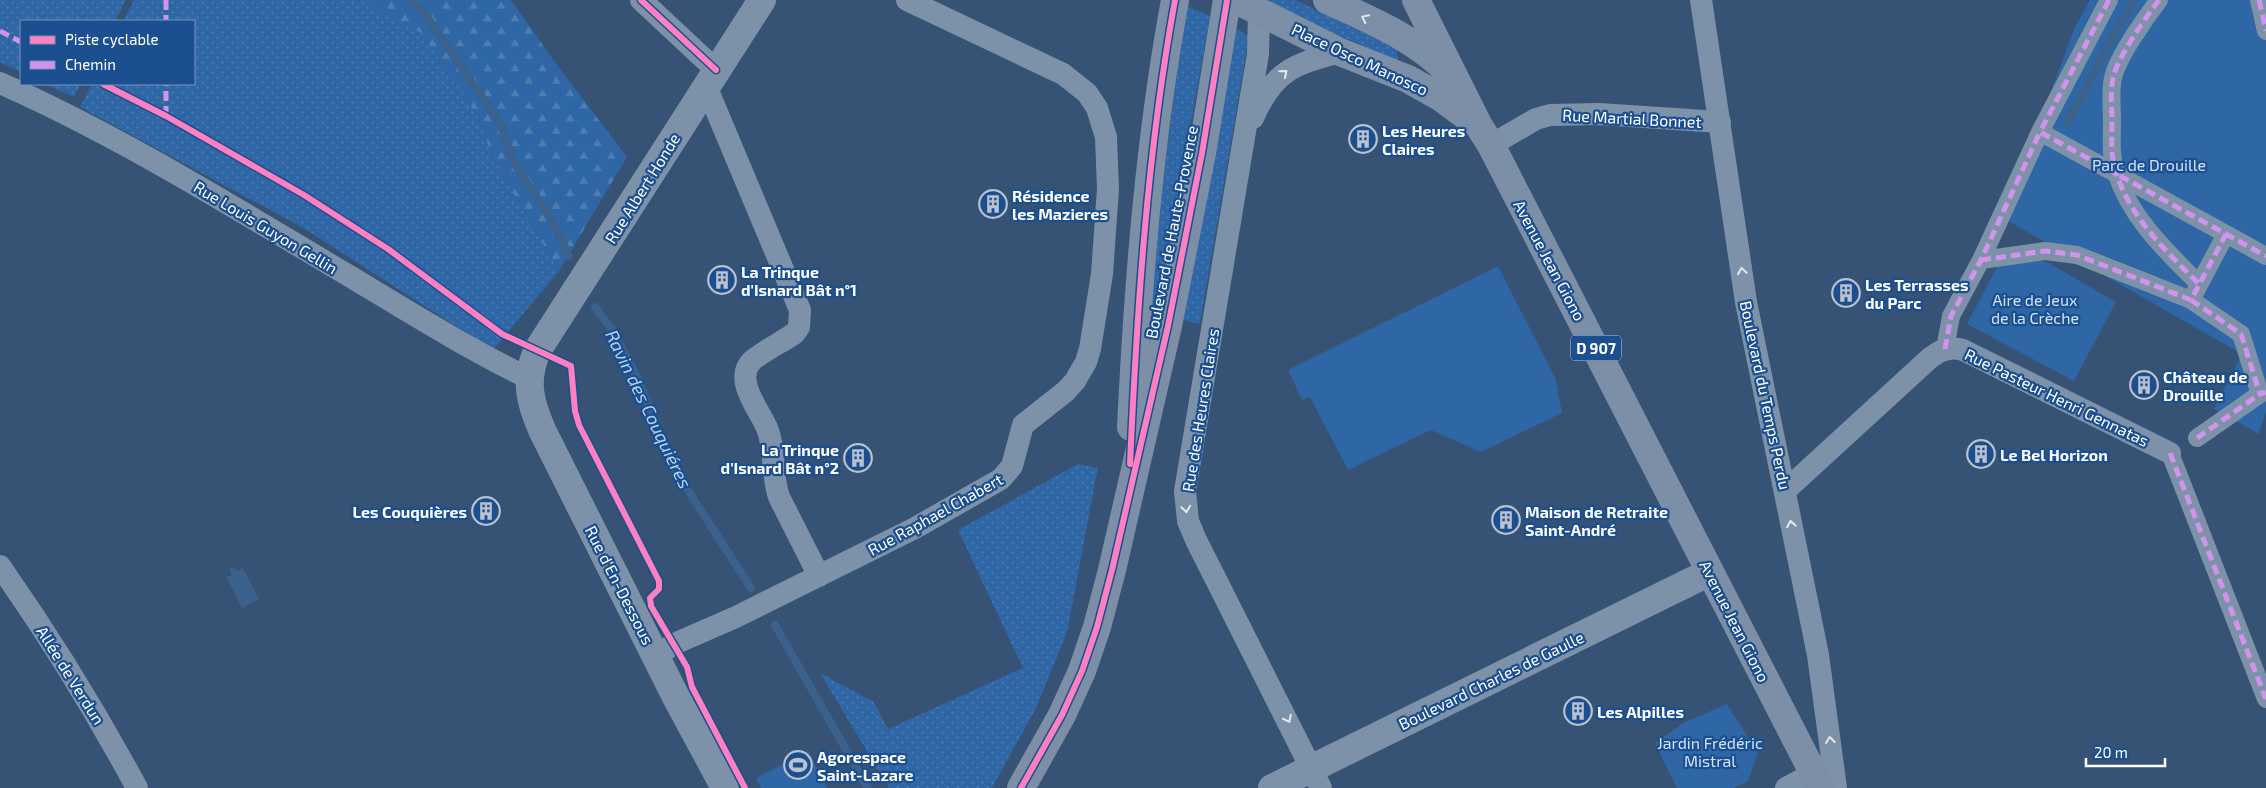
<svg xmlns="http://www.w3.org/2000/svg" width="2266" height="788" viewBox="0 0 2266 788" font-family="'Exo 2',sans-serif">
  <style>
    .grass { fill: url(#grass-dots) }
    .forest { fill: url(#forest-firs) }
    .green { fill: #2f66a5 }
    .water { fill: #3b618d }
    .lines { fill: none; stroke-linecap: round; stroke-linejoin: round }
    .stream { stroke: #3b618d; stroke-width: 8 }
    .pedestrian { stroke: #7d92a8; stroke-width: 18 }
    .minor { stroke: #7d92a8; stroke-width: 22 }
    .tertiary { stroke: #7d92a8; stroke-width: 28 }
    .primary { stroke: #7d8ea7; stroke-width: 28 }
    .quiet { stroke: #d193ec; stroke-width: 5; stroke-dasharray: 10 5; stroke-linecap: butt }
    .cycleway-casing { stroke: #1b4f8f; stroke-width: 9 }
    .cycleway { stroke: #ff80c0; stroke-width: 6 }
    .oneway { stroke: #e5e8ed }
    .oneway2 { stroke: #e5e9ee }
    .labels { text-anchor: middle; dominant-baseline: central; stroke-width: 4.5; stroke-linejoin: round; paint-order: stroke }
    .shield { fill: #1b4f8f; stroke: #bbcadd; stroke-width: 1 }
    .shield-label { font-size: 15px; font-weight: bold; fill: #fff }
    .street-label { font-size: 16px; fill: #fff; stroke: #1b4f8f }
    .poi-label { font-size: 16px; font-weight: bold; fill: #fff; stroke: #1b4f8f; text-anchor: start }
    .park-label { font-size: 16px; fill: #cfe3fa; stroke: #1b4f8f }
    .water-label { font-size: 18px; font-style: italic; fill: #b5d3f5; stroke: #1b4f8f }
  </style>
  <defs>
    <pattern id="grass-dots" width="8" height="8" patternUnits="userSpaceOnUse" patternTransform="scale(1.25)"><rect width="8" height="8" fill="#2f66a5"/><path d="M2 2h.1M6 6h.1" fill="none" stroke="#4e7db2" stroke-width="1.8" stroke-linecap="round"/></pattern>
    <pattern id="forest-firs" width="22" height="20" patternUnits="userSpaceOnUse" patternTransform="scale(1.25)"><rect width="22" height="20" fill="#2f66a5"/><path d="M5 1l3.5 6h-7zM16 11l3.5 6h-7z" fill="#4e7db2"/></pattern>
  </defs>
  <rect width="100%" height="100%" fill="#365274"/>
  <path class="grass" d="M0 0H126L115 21H21V72L0 62Z
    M134 0H358L421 32 477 115 493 158 559 271 493 350 305 229 80 107 92 84H194V21H123Z
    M1268 0H1296L1394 47 1397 50 1398 61 1294 16Z
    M1186 6 1210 16 1163 279 1154 318 1150 278Z
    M1233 27 1249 36 1200 324 1183 320Z
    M45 84H81L74 97Z
    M1078 464 1098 468 1067 632 1037 706 992 788H889L820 673 874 702 888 729 1023 668 958 530Z"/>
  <path class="forest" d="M358 0H511L554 61 627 157 559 271 493 158 477 115 421 33Z"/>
  <path class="green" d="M2090 0H2266V411L2259 434 2214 409 2242 354 2003 218 2075 27Z
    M2029 258 2049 263 2116 302 2074 381 1967 324 2000 261Z
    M1498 266 1555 378 1562 413 1481 452 1431 430 1348 470 1310 397 1302 400 1288 370Z
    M1727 704 1758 753 1748 781 1734 788H1677L1655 743 1683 723Z
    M808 751 827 788H761L756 778Z"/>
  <path class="water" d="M234 567 237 571 243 568 259 599 242 608 226 577 232 575 229 569Z"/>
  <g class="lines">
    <path class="stream" d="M411 0 425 14 501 125 514 163 551 219 569 256
      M2067 123 2133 0
      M595 307 613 331 637 377 676 472 751 588
      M775 625 868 788"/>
    <path class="pedestrian" d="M2109 0 2040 132 2266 256
      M2159 0C2146 17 2117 58 2113 78 2110 91 2112 106 2112 120 2112 137 2110 156 2116 172 2130 218 2167 252 2199 284
      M2259 0 2266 31
      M1981 260 2045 251 2077 255 2191 300 2226 234
      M2191 300 2241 334 2260 394 2266 392
      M1945 349 1951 316 1981 260 2040 132
      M2197 438 2260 394
      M2170 453 2266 699"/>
    <path class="minor" d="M641 0 716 70
      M1701 0 1746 302 1818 655 1836 788
      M1259 12 1258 54 1185 491 1188 521 1196 540 1321 788
      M0 83C122 137 236 209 351 277 409 312 467 348 528 378
      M706 86 800 310 799 327 795 333C784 341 756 355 750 363 735 382 760 411 767 428 776 450 771 474 779 497L819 576
      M1253 118C1274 70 1293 65 1340 52
      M1491 145 1536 119 1550 115 1599 114 1720 122
      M1786 490 1930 358C1940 350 1951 346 1963 350L2170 453
      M0 566C50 637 96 712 137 788
      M656 656 674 644 736 617 915 528 1001 479 1012 466 1023 425 1066 391 1075 381 1086 362 1090 349 1102 274 1108 189 1106 137 1097 108 1087 93 1063 74 907 0
      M1786 788 1814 773"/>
    <path class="tertiary" d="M725 788 676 697 543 432C530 403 524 381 537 351L762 0
      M1272 788 1710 572"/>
    <path class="primary" d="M1236 0 1340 52 1408 79 1440 97 1474 122
      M1327 0C1370 20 1415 38 1448 72
      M1416 0 1479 126 1491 145 1821 788
      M1131 427C1138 284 1149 141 1175 0
      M1021 788 1062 715 1082 671 1097 627 1112 570 1168 326 1202 153 1227 0"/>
    <path class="quiet" d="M166 0V21
      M2109 0 2040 132 2266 256
      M2159 0C2146 17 2117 58 2113 78 2110 91 2112 106 2112 120 2112 137 2110 156 2116 172 2130 218 2167 252 2199 284
      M2259 0 2266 31
      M0 31 21 42
      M166 116V84
      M1981 260 2045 251 2077 255 2191 300 2226 234
      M2191 300 2241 334 2260 394 2266 392
      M1945 349 1951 316 1981 260 2040 132
      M2197 438 2260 394
      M2170 453 2266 699"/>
    <defs>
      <path id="cycleway" d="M641 0 716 70
        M103 84 166 116 304 195 388 249 502 334 571 366 575 411 579 425 659 581V589L650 598 651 606 687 667 692 687 745 788
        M1130 464C1137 309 1147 153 1175 0
        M1021 788 1062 715 1082 671 1097 627 1112 570 1168 326 1202 153 1227 0"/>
    </defs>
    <use href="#cycleway" class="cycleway-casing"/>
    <use href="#cycleway" class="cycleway"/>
  </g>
  <defs><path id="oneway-chevron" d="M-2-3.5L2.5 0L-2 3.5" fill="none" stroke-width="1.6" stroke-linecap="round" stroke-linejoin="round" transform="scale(1.25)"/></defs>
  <use class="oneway" href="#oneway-chevron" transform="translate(1365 18) rotate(-154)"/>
  <g class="oneway2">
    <use href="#oneway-chevron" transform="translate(1284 73) rotate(-40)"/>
    <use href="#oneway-chevron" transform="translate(1742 271) rotate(-98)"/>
    <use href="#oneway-chevron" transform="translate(1186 509) rotate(82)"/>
    <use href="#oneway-chevron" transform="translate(1791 524) rotate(-99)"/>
    <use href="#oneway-chevron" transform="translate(1288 719) rotate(63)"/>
    <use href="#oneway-chevron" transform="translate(1830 740) rotate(-97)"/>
  </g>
  <defs>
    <symbol id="building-ring" viewBox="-11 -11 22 22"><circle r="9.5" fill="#1b4f8f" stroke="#b9c2ce" stroke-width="1.5"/><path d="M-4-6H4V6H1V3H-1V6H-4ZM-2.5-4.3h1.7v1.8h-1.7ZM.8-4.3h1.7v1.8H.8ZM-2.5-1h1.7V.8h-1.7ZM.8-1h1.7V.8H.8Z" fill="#b9c2ce"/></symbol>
    <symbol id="stadium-ring" viewBox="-11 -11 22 22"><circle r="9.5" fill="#1b4f8f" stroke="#b9c2ce" stroke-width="1.5"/><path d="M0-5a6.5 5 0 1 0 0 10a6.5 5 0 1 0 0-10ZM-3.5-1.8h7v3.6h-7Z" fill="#b9c2ce"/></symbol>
  </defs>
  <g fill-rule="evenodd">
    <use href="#building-ring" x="1347" y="123" width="32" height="32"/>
    <use href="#building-ring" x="977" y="188" width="32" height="32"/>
    <use href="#building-ring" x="706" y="264" width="32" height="32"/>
    <use href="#building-ring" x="1830" y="277" width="32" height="32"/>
    <use href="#building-ring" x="2128" y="369" width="32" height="32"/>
    <use href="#building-ring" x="1965" y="438" width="32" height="32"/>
    <use href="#building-ring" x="842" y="442" width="32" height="32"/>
    <use href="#building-ring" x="470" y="495" width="32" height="32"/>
    <use href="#building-ring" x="1490" y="504" width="32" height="32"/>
    <use href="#building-ring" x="1562" y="695" width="32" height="32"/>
    <use href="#stadium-ring" x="782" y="749" width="32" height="32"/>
  </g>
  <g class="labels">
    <rect class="shield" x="1571" y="335.5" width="50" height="25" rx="4"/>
    <g class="shield-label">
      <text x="1596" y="348">D 907</text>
    </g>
    <g class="street-label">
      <text transform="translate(1360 59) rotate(25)">Place Osco Manosco</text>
      <text transform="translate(1632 118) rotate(3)">Rue Martial Bonnet</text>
      <text transform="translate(642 188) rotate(-58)">Rue Albert Honde</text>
      <text transform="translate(266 227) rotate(31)">Rue Louis Guyon Gellin</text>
      <text transform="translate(1171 232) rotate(-79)">Boulevard de Haute-Provence</text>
      <text transform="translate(1550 260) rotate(62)">Avenue Jean Giono</text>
      <text transform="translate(1766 395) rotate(78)">Boulevard du Temps Perdu</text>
      <text transform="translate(2057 397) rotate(26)">Rue Pasteur Henri Gennatas</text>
      <text transform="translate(1200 410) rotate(-81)">Rue des Heures Claires</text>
      <text transform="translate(935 514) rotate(-29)">Rue Raphael Chabert</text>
      <text transform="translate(620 585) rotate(63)">Rue d'En-Dessous</text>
      <text transform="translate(1735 621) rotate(63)">Avenue Jean Giono</text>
      <text transform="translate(71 675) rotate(58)">Allée de Verdun</text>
      <text transform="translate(1491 680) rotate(-26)">Boulevard Charles de Gaulle</text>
    </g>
    <g class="poi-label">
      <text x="1382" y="130">Les Heures<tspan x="1382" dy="18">Claires</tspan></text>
      <text x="1012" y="195">Résidence<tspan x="1012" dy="18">les Mazieres</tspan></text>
      <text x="741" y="271">La Trinque<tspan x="741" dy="18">d'Isnard Bât n°1</tspan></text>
      <text x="1865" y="284">Les Terrasses<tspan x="1865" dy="18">du Parc</tspan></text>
      <text x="2163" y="376">Château de<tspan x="2163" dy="18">Drouille</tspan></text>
      <text x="839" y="449" text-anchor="end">La Trinque<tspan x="839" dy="18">d'Isnard Bât n°2</tspan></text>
      <text x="2000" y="454">Le Bel Horizon</text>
      <text x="467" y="511" text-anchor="end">Les Couquières</text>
      <text x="1525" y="511">Maison de Retraite<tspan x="1525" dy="18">Saint-André</tspan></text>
      <text x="1597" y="711">Les Alpilles</text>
      <text x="817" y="756">Agorespace<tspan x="817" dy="18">Saint-Lazare</tspan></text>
    </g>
    <g class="park-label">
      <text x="2149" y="164">Parc de Drouille</text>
      <text x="2035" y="299">Aire de Jeux<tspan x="2035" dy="18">de la Crèche</tspan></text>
      <text x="1710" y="742">Jardin Frédéric<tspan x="1710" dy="18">Mistral</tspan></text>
    </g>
    <g class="water-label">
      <text transform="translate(649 409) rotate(64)">Ravin des Couquiéres</text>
    </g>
  </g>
  <rect x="20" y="20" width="175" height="65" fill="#1b4f8f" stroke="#7695bc"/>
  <rect x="30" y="36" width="25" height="8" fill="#ff80c0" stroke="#7695bc"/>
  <text x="65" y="45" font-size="15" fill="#ffffff">Piste cyclable</text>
  <rect x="30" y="61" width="25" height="8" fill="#d193ec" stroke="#7695bc"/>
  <text x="65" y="70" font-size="15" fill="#ffffff">Chemin</text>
  <path d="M2086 758v8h79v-8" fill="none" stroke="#ffffff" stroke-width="2.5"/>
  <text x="2094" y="758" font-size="15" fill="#ffffff" stroke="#1b4f8f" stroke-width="4" paint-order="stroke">20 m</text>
</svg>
